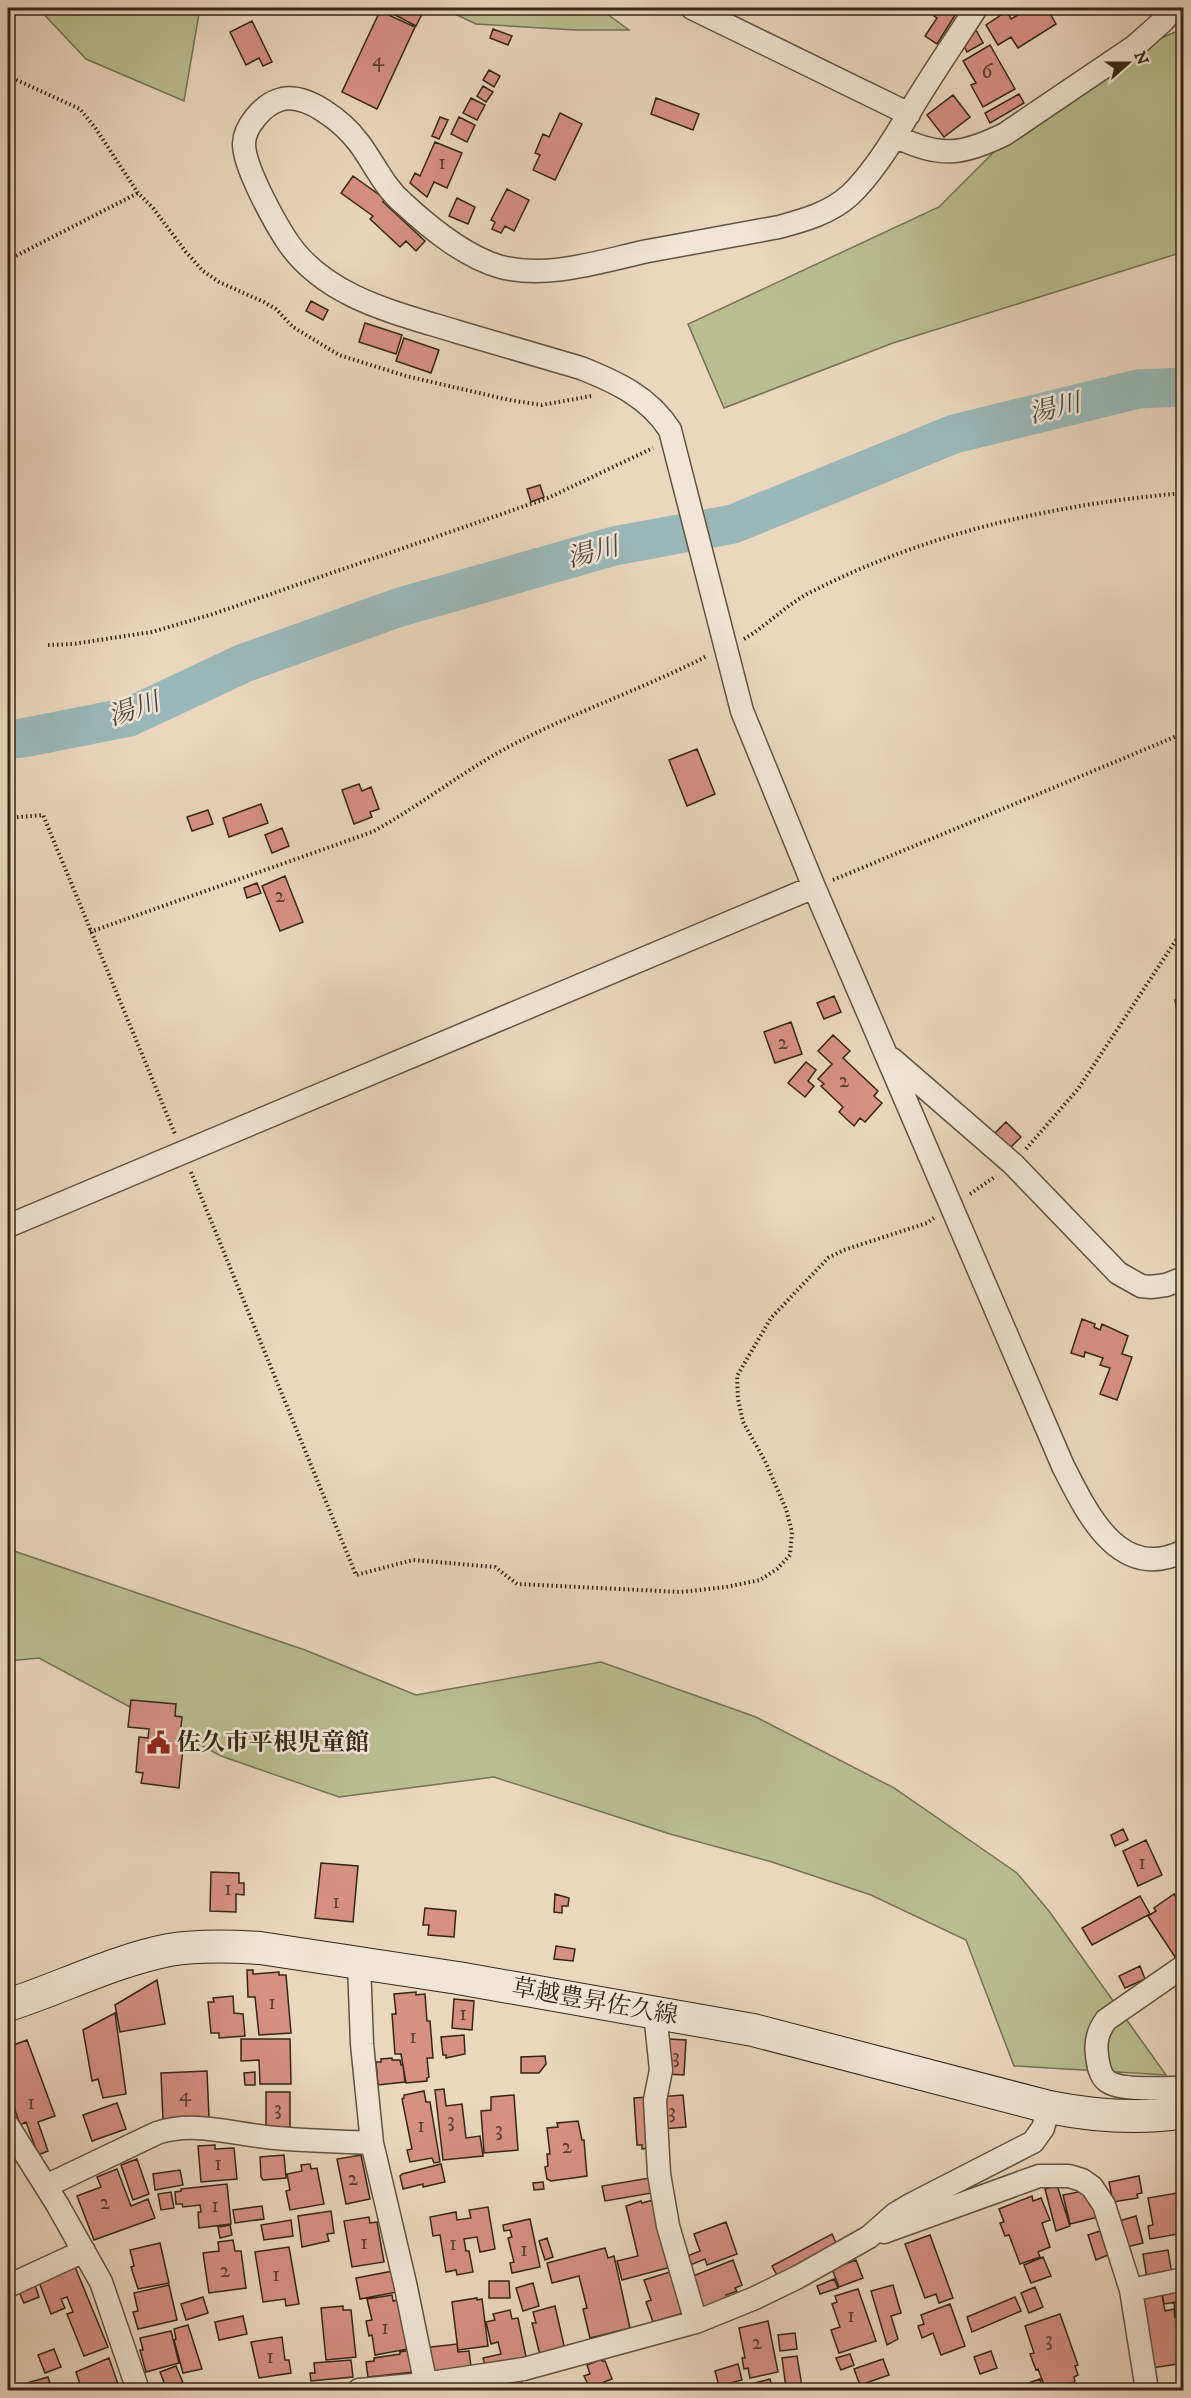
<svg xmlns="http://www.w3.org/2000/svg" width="1191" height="2398" viewBox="0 0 1191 2398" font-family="'IM FELL DW Pica','Noto Serif JP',serif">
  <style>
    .green { fill: #b9be90; stroke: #767254; stroke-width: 1.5 }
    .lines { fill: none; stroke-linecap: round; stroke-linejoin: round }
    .river { stroke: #9ab8b8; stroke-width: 39 }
    .building { fill: #d79084; stroke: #342617; stroke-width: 1.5 }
    .minor-casing { stroke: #625241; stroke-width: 25 }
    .secondary-casing { stroke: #342617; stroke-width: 34 }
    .path { stroke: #342617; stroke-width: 4; stroke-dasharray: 1.5 3; stroke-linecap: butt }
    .minor { stroke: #f1e5d5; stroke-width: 22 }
    .secondary { stroke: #f1e5d5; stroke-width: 32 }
    .labels { text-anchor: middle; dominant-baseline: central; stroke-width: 5; stroke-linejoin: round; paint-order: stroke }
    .number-label { font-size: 21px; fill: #5d4032 }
    .poi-label { font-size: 24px; font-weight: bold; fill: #342617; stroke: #f1e5d5; text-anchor: start }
    .street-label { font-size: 24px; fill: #342617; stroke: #f1e5d5 }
    .water-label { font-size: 26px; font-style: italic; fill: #4e4a3f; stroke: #f1e5d5 }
  </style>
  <rect width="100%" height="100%" fill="#ead7be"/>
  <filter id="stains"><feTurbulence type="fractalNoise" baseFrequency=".00333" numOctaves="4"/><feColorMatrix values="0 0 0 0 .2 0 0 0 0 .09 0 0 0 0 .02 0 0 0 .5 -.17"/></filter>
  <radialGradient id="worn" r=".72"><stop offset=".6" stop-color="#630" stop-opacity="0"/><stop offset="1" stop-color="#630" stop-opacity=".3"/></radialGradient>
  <path class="green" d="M38 8H200L184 101 86 59Z
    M442 8H599L629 30H575L476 24Z
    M1183 29V252L893 343 724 408 688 324 939 207 1038 108 1153 41Z
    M8 1549 305 1650 416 1695 601 1662 756 1717 894 1788 1017 1873 1049 1911 1166 2075 1014 2066 966 1940 871 1895 772 1862 670 1834 494 1777 339 1797 221 1756 39 1658 8 1661Z"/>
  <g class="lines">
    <path class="river" d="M8 739 23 738 129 717 244 663 397 608 614 546 733 524 954 434 1138 389 1184 387"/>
  </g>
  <path class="building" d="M382 8H425L416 26Z
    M936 8H951L957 12 937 44 925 36 937 18 934 16 937 10Z
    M1030 8H1047L1056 24 1018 48 1011 37 998 45 986 25 1007 11 1011 19Z
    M380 11 415 27 377 109 342 92Z
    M252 21 272 62 263 66 259 58 246 65 230 32Z
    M493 29 512 36 508 45 490 38Z
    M976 30 983 43 967 52 964 46 969 34Z
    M990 45 1015 89 983 107 971 85 976 83 963 61Z
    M489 70 500 76 494 87 483 80Z
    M483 86 493 92 486 102 477 96Z
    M1019 94 1024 103 990 123 985 113Z
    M953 95 970 117 944 137 927 115Z
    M471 98 485 105 477 120 463 113Z
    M656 98 699 114 693 130 651 114Z
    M560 113 582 124 555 180 533 170 540 155 535 153 543 134 549 137Z
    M440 117 448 120 439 139 432 136Z
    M459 117 475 125 467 142 451 134Z
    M435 142 462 153 447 188 434 182 427 197 410 183 415 173 420 176Z
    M353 176 385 199 383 202 425 241 416 251 406 241 400 247 370 219 373 216 341 193Z
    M507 189 529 200 514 231 505 226 501 233 492 229 495 222 491 220Z
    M457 198 475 207 468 224 449 216Z
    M311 301 328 310 323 320 306 311Z
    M365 323 402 335 396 354 359 342Z
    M404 338 439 350 431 373 396 361Z
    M540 485 544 497 531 502 527 489Z
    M697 749 715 794 687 806 669 760Z
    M359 784 362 791 371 787 379 809 370 812 372 817 354 824 342 790Z
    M261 804 268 823 229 837 223 818Z
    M208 810 213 824 192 831 187 817Z
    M282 828 289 846 272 853 265 835Z
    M285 876 303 922 280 931 262 886Z
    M257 883 261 893 247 898 244 888Z
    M834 996 841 1012 824 1019 817 1003Z
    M1184 998V1027L1180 1028 1175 1000Z
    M791 1022 802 1054 775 1063 764 1032Z
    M1180 1034H1184V1071H1179Z
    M833 1035 850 1051 843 1058 878 1091 874 1096 882 1103 865 1122 860 1118 854 1126 839 1112 843 1107 821 1086 824 1084 818 1079 832 1064 818 1051Z
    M806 1062 816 1070 808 1081 814 1086 805 1097 788 1083Z
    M1180 1076H1184V1091H1180Z
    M1006 1122 1021 1137 1009 1149 994 1134Z
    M1082 1319 1095 1324 1094 1327 1100 1330 1102 1324 1128 1336 1122 1354 1132 1357 1117 1400 1100 1394 1110 1368 1100 1365 1103 1358 1085 1352 1084 1357 1071 1353Z
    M131 1700 176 1704 175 1716 182 1717 179 1748H183L179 1788 141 1783 143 1773 136 1772 139 1737 148 1738 149 1729 128 1727Z
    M1123 1829 1128 1840 1115 1846 1111 1835Z
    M1146 1840 1162 1875 1138 1886 1123 1851Z
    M321 1863 358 1866 353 1922 315 1918Z
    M211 1872 239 1873V1883H244V1895L236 1894V1912L210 1911Z
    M555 1894 569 1898 568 1906H562V1913L554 1912Z
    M1174 1894 1179 1902 1184 1899V1956L1177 1960 1148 1916 1156 1911 1154 1908Z
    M1140 1896 1150 1914 1092 1945 1082 1928Z
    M425 1908 456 1911 454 1937 428 1935 429 1925H423Z
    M556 1946 575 1949 573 1961 554 1959Z
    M1140 1966 1145 1979 1125 1988 1119 1976Z
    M247 1970H253V1974L279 1972V1975H286L291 2033 259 2035 255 1997H248Z
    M157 1980 165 2024 120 2032 115 2005Z
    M416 1992V1995L425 1994 427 2021H430L433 2058H427L429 2077 427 2078V2081L406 2083 401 2054H395L392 2014H396L394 1994Z
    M233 1996 234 2013 243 2014 245 2036 219 2038V2033H211L208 2002H214L213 1998Z
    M454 1999 474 2001 472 2030 452 2028Z
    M115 2013 126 2094 103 2098 98 2079 92 2081 83 2030Z
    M464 2035 465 2054 446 2058V2055H443L441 2037Z
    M241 2039H290L291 2084H260L259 2060 241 2061Z
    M668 2039 686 2040 684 2075 666 2074Z
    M27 2040 55 2116 38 2122 48 2151 38 2155 26 2122 20 2125 8 2089V2047Z
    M545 2056 546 2064 539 2073H521V2057Z
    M392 2058V2060H400L401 2065H403L405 2082 378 2085 376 2062H381V2059Z
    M207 2071 209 2118 163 2119 161 2073Z
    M255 2072V2085H245L244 2073Z
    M444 2089 446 2106 462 2104 466 2138 480 2136 483 2156 443 2160 435 2090Z
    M424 2091 426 2102H430L440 2162 434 2163 432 2158 410 2162 407 2150 412 2149 402 2099 404 2098V2095Z
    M266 2092H290V2127H266Z
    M514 2095 518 2150 484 2153 481 2111 491 2110V2097Z
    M683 2095 686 2127 662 2129 659 2097Z
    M648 2097 651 2148 642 2149V2145H637L634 2098Z
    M117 2103 126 2129 92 2141 83 2115Z
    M578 2121 582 2140H584L587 2176 551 2181 547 2179 545 2167 548 2166 547 2154H550L547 2128 558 2127 557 2123Z
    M215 2145V2149L234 2148 237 2179 201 2182 198 2146Z
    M284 2155 286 2178 263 2180 261 2177 260 2157Z
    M361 2155 370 2199 346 2204 337 2159Z
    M137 2159 149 2194 133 2200 121 2165Z
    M310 2164 311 2169 317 2168 324 2204 290 2210 286 2191 290 2190 287 2174 302 2171 301 2165Z
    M441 2164 445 2182 423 2187V2184L403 2189 400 2176 402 2174Z
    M117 2169 131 2206 148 2199 155 2218 94 2240 77 2196 101 2187 97 2177Z
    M180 2170 183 2185 155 2190 153 2174Z
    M1139 2176 1142 2193 1137 2194 1138 2198 1113 2202 1109 2182Z
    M649 2178 652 2193 605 2201 602 2186Z
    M543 2182 544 2189 534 2190 533 2183Z
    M227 2184 231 2224 199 2228 198 2212H201L200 2205 183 2207 182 2204H176L175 2192 181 2191V2189Z
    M1057 2185 1070 2226 1056 2231 1045 2189Z
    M1083 2191 1098 2217 1070 2224 1063 2195Z
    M171 2192 174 2208 161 2210 158 2194Z
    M1177 2193 1184 2233 1150 2239 1148 2226 1153 2225 1148 2198Z
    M1032 2196 1033 2201 1041 2198 1050 2220 1042 2223 1050 2247 1038 2252 1040 2257 1020 2264 1009 2235 1005 2236 1000 2223 1004 2222 999 2209Z
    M653 2200 671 2267 622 2280 617 2261 638 2256 626 2206 641 2201 642 2203Z
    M262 2206 264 2219 235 2223 233 2210Z
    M488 2207 495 2249 480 2252 477 2237 464 2239 466 2251H469L473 2272 457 2275 456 2270 446 2272 440 2235 433 2236 430 2217 456 2212 457 2220 471 2218 469 2210Z
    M331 2211 334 2233 327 2234 329 2241 302 2247 298 2216Z
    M1136 2216 1143 2243 1127 2247 1119 2221Z
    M369 2217 370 2223 377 2222 384 2262 352 2267 344 2221Z
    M530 2219 540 2267 512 2273 510 2263 514 2262 508 2238 512 2237 510 2230 504 2231 503 2225Z
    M291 2220 293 2236 264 2240 261 2225Z
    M726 2222 737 2254 707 2265 705 2259 685 2267 682 2258 700 2251 694 2234Z
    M230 2225 232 2235 220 2238 218 2227Z
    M1100 2231 1108 2255 1096 2260 1088 2235Z
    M832 2234 837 2245 778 2277 772 2266Z
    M930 2235 953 2298 939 2303 936 2294 925 2298 905 2244Z
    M547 2238 553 2257 545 2260 539 2241Z
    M233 2240 235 2251H241L246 2288 209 2293 203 2253 219 2251 218 2242Z
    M160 2243 169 2283 138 2289 131 2267 134 2266 130 2250Z
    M289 2247 299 2304 286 2306 285 2299 263 2302 255 2252Z
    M605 2248 608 2258 614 2256 630 2328 590 2338 583 2309 587 2308 579 2276 552 2283 547 2263Z
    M1168 2250 1172 2274 1147 2278 1143 2254Z
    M1043 2257 1051 2276 1031 2283 1024 2265Z
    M733 2260 742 2285 735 2288 737 2291 726 2295 728 2298 700 2308 688 2278Z
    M856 2260 863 2278 839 2287 832 2269Z
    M75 2267 108 2347 84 2356 67 2314 73 2312 67 2297 61 2299 65 2308 51 2314 39 2282Z
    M393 2271 397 2292 360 2299 356 2278Z
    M670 2272 683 2313 653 2322 646 2302 651 2300 644 2280Z
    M834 2279 838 2288 820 2294 817 2286Z
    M489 2281H509L510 2298H489Z
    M533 2283 539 2306 523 2311 516 2288Z
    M1184 2284V2301L1164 2304 1161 2287Z
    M35 2285 39 2297 24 2303 19 2292Z
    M169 2285 177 2320 138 2329 133 2312 138 2311 134 2293Z
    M893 2285 901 2313 891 2316 898 2339 887 2345 871 2291Z
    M1035 2287 1043 2307 1029 2313 1021 2293Z
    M858 2289 876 2341 839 2353 831 2330 840 2327 832 2304 837 2302 835 2296Z
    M1161 2290 1165 2311 1174 2309 1175 2318 1184 2317V2363L1152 2368 1140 2293Z
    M392 2295 393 2301 398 2300 408 2349 375 2355 372 2335 369 2336 366 2321 372 2320 367 2299Z
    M203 2297 208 2313 186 2320 181 2304Z
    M1015 2297 1021 2311 972 2332 967 2317Z
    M477 2298V2300L482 2299 488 2346 458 2350 452 2302Z
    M1184 2302V2316L1176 2317 1174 2303Z
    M950 2304 965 2346 941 2355 933 2333 922 2338 918 2326 924 2324 921 2315Z
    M343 2306V2310H351L356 2357 326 2360 321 2308Z
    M555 2306 565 2350 540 2355 532 2323H536L533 2312Z
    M510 2310 512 2319 518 2318 526 2357 485 2365 483 2358 501 2354 498 2342 491 2344 486 2322 495 2320 493 2314Z
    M1060 2314 1078 2365 1075 2366 1078 2375 1074 2377 1075 2382 1046 2390 1038 2369 1036 2370 1030 2354 1034 2353 1025 2326Z
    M243 2316 247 2334 219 2340 215 2322Z
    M768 2321 778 2372 750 2378 748 2368 744 2369 742 2358H745L739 2328Z
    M188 2325 202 2369 183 2373 174 2340 176 2339 174 2329Z
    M171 2331 179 2363 146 2372 140 2350H143L140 2338Z
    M795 2333 797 2349 780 2351 778 2335Z
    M282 2337 285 2360H289L291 2373 259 2378 251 2342Z
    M457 2344 458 2352 469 2351 471 2367 426 2373 423 2348Z
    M54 2349 61 2367 45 2373 38 2355Z
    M412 2350 414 2372 368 2377 366 2362 374 2361V2358L400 2354V2352Z
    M991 2351 997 2368 980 2374 974 2357Z
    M850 2354 854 2365 841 2370 836 2358Z
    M797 2356 802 2386 786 2388 782 2358Z
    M109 2358 120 2390H82L76 2372Z
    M602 2359V2361H605L612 2379 604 2382 606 2388 597 2390 594 2384 589 2386 584 2376 590 2374 587 2365Z
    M883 2359 889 2375 860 2385 854 2369Z
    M351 2360 353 2377 311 2381 310 2373H315L314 2363Z
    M738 2364 742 2380 719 2386 715 2371Z
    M176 2366 186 2390H167L160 2372Z
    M48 2377 52 2390H29L27 2383Z
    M521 2378 523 2390H488L487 2384Z
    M770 2379 773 2390H745L744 2386Z
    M1040 2379 1043 2390H1018L1017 2387Z
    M486 2385 487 2390H458Z"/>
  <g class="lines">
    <defs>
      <path id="minor" d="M692 8 909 114
        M976 8C954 43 930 77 909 113 894 139 872 174 850 195 830 213 805 220 779 227 736 235 692 243 648 251 601 261 549 279 501 267 465 257 430 228 403 203 384 187 374 163 359 143 344 123 306 91 279 100 263 105 244 127 244 144 244 167 274 221 287 241 325 298 397 313 458 332 499 344 540 356 581 368 616 382 649 397 670 430L742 711 814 887 1063 1466C1087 1513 1119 1583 1184 1551
        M897 137C940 158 963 155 1005 134L1135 46 1162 22 1174 8
        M892 1059 1013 1164 1118 1273 1141 1286 1151 1287 1166 1285 1184 1278
        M8 1226 814 887
        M359 1963 362 2044 372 2143 405 2283 427 2390
        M1184 1966 1106 2020C1098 2031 1095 2041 1097 2055 1098 2063 1099 2075 1107 2081 1120 2091 1159 2088 1176 2088L1184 2091
        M655 2013 661 2070 655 2100 659 2174 668 2226 696 2322
        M8 2126 57 2204 101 2282 138 2390
        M46 2186 157 2133C193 2121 229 2133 266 2137 301 2141 337 2141 372 2143
        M884 2232 1039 2176H1069L1082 2180 1092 2187 1104 2205 1131 2290 1147 2390
        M8 2286 84 2251
        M1131 2290 1184 2279
        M359 2390 424 2384 524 2369 696 2322 755 2298 798 2277 869 2237 895 2214 912 2204 1033 2142 1043 2128 1049 2107"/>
      <path id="secondary" d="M8 2005C61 1988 113 1961 169 1950 199 1945 230 1946 260 1948L458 1978 753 2030 1049 2107C1094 2116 1138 2120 1184 2112"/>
    </defs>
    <use href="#minor" class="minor-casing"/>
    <use href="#secondary" class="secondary-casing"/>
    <path class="path" d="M8 76 80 109 96 129 138 193 153 208 186 252 203 271 219 282 264 302 276 309 293 327 339 355 406 376 509 400 542 405 591 396
      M8 260 138 193
      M744 639C768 625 789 602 815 590 930 532 1056 504 1184 493
      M48 645 73 644 152 632 213 614 548 498 653 448
      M8 818 43 815 175 1134
      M833 880 1184 733
      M90 932 372 832C422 805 465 769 516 743 577 711 645 688 707 656
      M1026 1149 1078 1089 1184 928
      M191 1172 356 1575 413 1560 495 1567 517 1584 681 1592 726 1587 760 1580 777 1569 790 1555 792 1532 786 1509 765 1461 743 1422 738 1399 737 1376 771 1318 828 1258 844 1250 927 1223 934 1218
      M970 1194 996 1176"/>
    <use href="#minor" class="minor"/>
    <use href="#secondary" class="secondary"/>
  </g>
  <defs>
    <symbol id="civic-bare" viewBox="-9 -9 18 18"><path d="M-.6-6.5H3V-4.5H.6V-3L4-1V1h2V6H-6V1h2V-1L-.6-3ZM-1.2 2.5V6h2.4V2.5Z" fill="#8f2418" stroke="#f1e5d5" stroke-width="2.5" paint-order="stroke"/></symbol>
  </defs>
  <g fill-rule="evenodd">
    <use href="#civic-bare" x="142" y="1726" width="33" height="33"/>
  </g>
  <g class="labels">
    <g class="number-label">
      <text x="378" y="60">4</text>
      <text x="987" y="72">6</text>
      <text x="442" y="163">1</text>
      <text x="280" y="896">2</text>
      <text x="783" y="1043">2</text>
      <text x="844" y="1081">2</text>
      <text x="1142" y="1863">1</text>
      <text x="228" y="1889">1</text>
      <text x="336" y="1902">1</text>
      <text x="272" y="2003">1</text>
      <text x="463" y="2014">1</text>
      <text x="413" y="2037">1</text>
      <text x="676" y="2057">3</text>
      <text x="185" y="2095">4</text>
      <text x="31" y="2103">1</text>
      <text x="278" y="2109">3</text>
      <text x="672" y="2112">3</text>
      <text x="451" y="2121">3</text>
      <text x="421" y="2126">1</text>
      <text x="499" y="2130">3</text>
      <text x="567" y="2147">2</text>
      <text x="218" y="2164">1</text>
      <text x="353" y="2179">2</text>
      <text x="105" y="2203">2</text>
      <text x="215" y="2206">1</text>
      <text x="364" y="2243">1</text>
      <text x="453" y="2244">1</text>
      <text x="524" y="2250">1</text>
      <text x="225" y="2271">2</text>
      <text x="276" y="2275">1</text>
      <text x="851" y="2316">1</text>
      <text x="385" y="2328">1</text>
      <text x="1049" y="2340">3</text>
      <text x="757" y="2343">2</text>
      <text x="270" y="2357">1</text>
    </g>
    <g class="poi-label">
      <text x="177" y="1743">佐久市平根児童館</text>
    </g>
    <g class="street-label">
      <text transform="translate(595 2002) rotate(10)">草越豊昇佐久線</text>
    </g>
    <g class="water-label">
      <text transform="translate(1055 409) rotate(-14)">湯川</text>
      <text transform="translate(593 553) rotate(-15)">湯川</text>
      <text transform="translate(134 710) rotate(-19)">湯川</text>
    </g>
  </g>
  <rect width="1191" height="2398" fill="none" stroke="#ead7be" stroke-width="30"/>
  <rect x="9" y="9" width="1173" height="2380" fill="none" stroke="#342617" stroke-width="3"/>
  <rect x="15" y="15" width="1161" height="2368" fill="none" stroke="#342617" stroke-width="1.5"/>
  <g transform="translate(1128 63) rotate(69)" stroke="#f1e5d5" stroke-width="4.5" paint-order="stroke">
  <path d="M0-4.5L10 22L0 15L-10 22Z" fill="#342617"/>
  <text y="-9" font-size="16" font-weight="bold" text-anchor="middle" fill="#342617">N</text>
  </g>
  <rect width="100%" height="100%" filter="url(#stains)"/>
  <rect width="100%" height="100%" fill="url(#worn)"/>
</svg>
